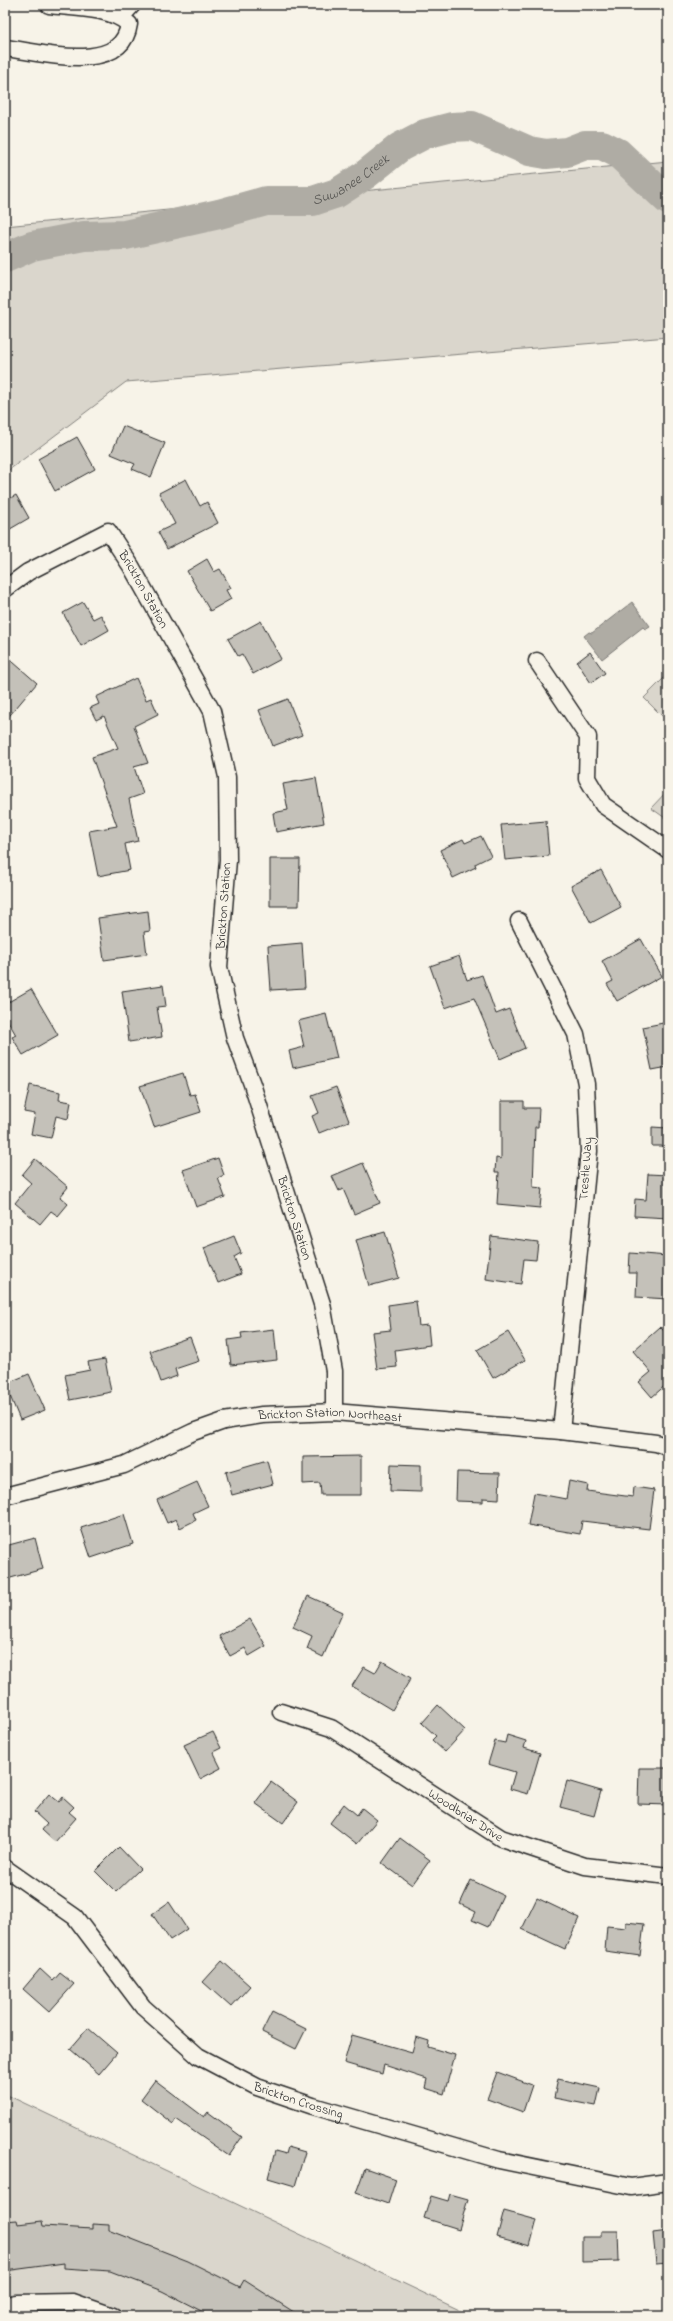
<svg xmlns="http://www.w3.org/2000/svg" width="673" height="2321" viewBox="0 0 673 2321" font-family="'Indie Flower',sans-serif">
  <style>
    .green { fill: #dad6cc; stroke: #82807c }
    .water { fill: #afaca4; stroke: #7a7874 }
    .lines { fill: none; stroke-linecap: round; stroke-linejoin: round }
    .river { stroke: #afaca4; stroke-width: 30 }
    .building { fill: #c4c1b9; stroke: #2b2b2b }
    .minor-casing { stroke: #2b2b2b; stroke-width: 19 }
    .minor { stroke: #f7f3e8; stroke-width: 16 }
    .labels { text-anchor: middle; dominant-baseline: central; stroke-width: 3; stroke-linejoin: round; paint-order: stroke }
    .street-label { font-size: 13px; fill: #2b2b2b; stroke: #f7f3e8 }
    .water-label { font-size: 14px; font-style: italic; fill: #53524f; stroke: #f7f3e8 }
  </style>
  <rect width="100%" height="100%" fill="#f7f3e8"/>
  <filter id="ink" filterUnits="userSpaceOnUse"><feTurbulence type="fractalNoise" baseFrequency=".025" numOctaves="2"/><feDisplacementMap in="SourceGraphic" scale="8" xChannelSelector="R" yChannelSelector="G"/><feConvolveMatrix kernelMatrix="1 2 1 2 8 2 1 2 1" color-interpolation-filters="sRGB"/></filter>
  <g filter="url(#ink)">
    <path class="green" d="M668 161V337L126 382 5 473V226Z
      M668 674V713L663 717 644 698Z
      M668 790V820L651 808Z
      M5 2094 472 2316H5Z"/>
    <path class="water" d="M632 602 650 626 645 629 643 627 602 659 584 636 589 632 592 633Z"/>
    <g class="lines">
      <path class="river" id="s1" d="M5 258 32 246 84 236 125 235 219 214 266 201H313L337 193 365 175 400 147 425 134 452 127 472 126 529 151 546 154 567 152 585 145H602L618 153 668 200"/>
    </g>
    <path class="building" d="M123 426 165 443 151 477 132 469 135 464 111 454Z
      M77 437 95 469 55 491 38 459Z
      M186 479 200 506 207 502 218 523 167 549 158 532 175 524 159 493Z
      M16 495 29 518 5 532V501Z
      M207 559 214 572 220 569 231 588 226 590 231 599 210 611 187 571Z
      M83 602 93 619 101 615 109 630 81 646 63 613Z
      M261 621 281 659 253 674 242 654 238 656 228 639Z
      M590 652 605 673 591 683 577 662Z
      M5 655 37 683 5 721Z
      M136 678 146 700 151 698 158 714 134 726 148 763 134 767 143 794 129 799 138 841 125 844 130 870 98 876 89 831 117 826 92 757 118 748 104 716 96 720 90 708 99 704 96 697Z
      M288 699 302 735 273 746 259 710Z
      M316 778 324 823 276 832 273 813 288 810 283 784Z
      M546 821 549 856 505 860 501 825Z
      M481 836 491 856 475 864 476 867 453 878 440 850 463 839 465 843Z
      M270 859H300L299 906H270Z
      M601 870 621 907 591 923 571 886Z
      M148 911 150 931 144 932 147 954 104 960 98 918Z
      M641 939 662 976 617 1001 607 984 613 981 602 961Z
      M302 943 305 988 271 990 268 946Z
      M459 956 467 980 482 975 496 1014 509 1009 525 1048 500 1059 474 998 445 1008 430 966Z
      M163 985 166 1006 157 1007 162 1037 129 1042 122 991Z
      M31 989 58 1035 23 1055 12 1037 16 1035 5 1016V1004Z
      M326 1014 337 1058 293 1068 289 1051 304 1047 298 1021Z
      M668 1022V1067L652 1070 643 1027Z
      M183 1073 190 1095 195 1094 201 1112 154 1127 140 1086Z
      M30 1085 60 1092 59 1100 71 1102 68 1119 56 1116 51 1138 31 1134 35 1114 24 1112Z
      M336 1087 349 1121 319 1133 312 1116 319 1113 312 1096Z
      M501 1101H524V1108H539L538 1127H535L533 1187 542 1188 540 1208 497 1204 499 1172H495L496 1158 501 1159Z
      M652 1127 668 1128V1146H652Z
      M218 1158 224 1175 218 1178 225 1197 196 1207 183 1170Z
      M35 1159 68 1187 60 1197 68 1204 58 1216 51 1211 40 1224 15 1203 31 1183 22 1175Z
      M363 1163 380 1203 354 1214 343 1189 339 1191 332 1176Z
      M648 1174 668 1175V1218L634 1216 635 1199 646 1200Z
      M385 1232 399 1278 369 1286 356 1240Z
      M234 1236 241 1253 234 1257 241 1274 218 1283 204 1248Z
      M491 1236 538 1242 536 1260 524 1259 521 1284 486 1279Z
      M630 1253 668 1256V1299L636 1297 637 1273H629Z
      M416 1301 419 1326 428 1325 430 1345 395 1350 397 1367 377 1369 372 1332 391 1330 388 1305Z
      M660 1327 668 1335V1383L652 1397 639 1382 651 1372 633 1351Z
      M274 1329 277 1360 231 1365 228 1340 242 1338 241 1333Z
      M508 1332 525 1360 493 1378 477 1350Z
      M190 1337 199 1361 175 1369 177 1376 161 1382 150 1351Z
      M105 1359 111 1392 70 1400 65 1375 90 1370 88 1362Z
      M29 1374 45 1410 20 1420 5 1384Z
      M361 1456V1495H321L320 1483 303 1484V1457Z
      M267 1460 273 1484 232 1495 226 1472Z
      M391 1464 421 1465V1492L390 1491Z
      M457 1472 500 1473 499 1499 483 1498V1502L456 1501Z
      M569 1481 588 1485 587 1491 633 1497 634 1487 654 1490 649 1529 582 1521 580 1534 528 1525 534 1493 566 1499Z
      M197 1482 208 1506 193 1513 196 1520 180 1528 176 1519 167 1523 157 1500Z
      M124 1514 133 1544 91 1558 81 1528Z
      M35 1538 43 1569 7 1579 5 1570V1546Z
      M308 1596 343 1612 323 1657 307 1649 312 1636 293 1627Z
      M250 1619 266 1646 249 1656 245 1648 230 1656 219 1636Z
      M382 1661 411 1678 392 1710 352 1686 364 1667 375 1673Z
      M438 1705 465 1730 445 1752 432 1740 436 1736 422 1723Z
      M213 1732 221 1748 213 1752 221 1768 200 1779 184 1745Z
      M507 1735 526 1741 524 1748 540 1753 528 1794 510 1789 515 1772 488 1764 495 1741 505 1743Z
      M639 1768H668V1805L638 1804Z
      M567 1781 601 1791 594 1816 560 1807Z
      M271 1782 298 1802 283 1823 255 1803Z
      M49 1794 59 1802 63 1797 74 1807 69 1812 76 1818 55 1842 42 1830 47 1824 34 1812Z
      M344 1804 357 1815 362 1808 377 1820 357 1844 330 1823Z
      M400 1838 430 1860 412 1885 382 1863Z
      M119 1847 140 1869 116 1892 95 1871Z
      M471 1880 503 1895 488 1927 472 1920 476 1912 460 1904Z
      M537 1898 579 1918 565 1949 522 1929Z
      M169 1902 187 1929 170 1940 152 1914Z
      M626 1922 644 1924 640 1956 605 1951 607 1926 626 1928Z
      M222 1961 250 1986 231 2007 203 1982Z
      M40 1969 53 1981 60 1973 74 1984 49 2012 23 1989Z
      M272 2012 306 2029 296 2049 262 2032Z
      M88 2028 117 2053 99 2074 70 2049Z
      M352 2035 412 2052 416 2037 429 2041 428 2047 455 2055 444 2094 425 2088 427 2079 384 2065 382 2074 344 2063Z
      M497 2072 532 2085 523 2112 487 2099Z
      M558 2079 600 2088 596 2106 554 2098Z
      M155 2080 204 2117 208 2112 242 2137 229 2156 176 2119 173 2124 141 2099Z
      M288 2147 305 2152 295 2186 268 2178 275 2151 286 2154Z
      M365 2168 396 2179 388 2204 356 2193Z
      M450 2194 468 2199 459 2229 424 2218 431 2196 448 2201Z
      M504 2211 537 2220 530 2246 497 2237Z
      M17 2220 18 2224 42 2221 43 2226 92 2229V2224L109 2225V2230L188 2261 240 2287 244 2280 300 2316H211L162 2291 110 2271 64 2268V2263L5 2271V2221Z
      M601 2231H618L619 2261 582 2262V2237H601Z
      M668 2231V2263L656 2264 653 2233Z"/>
    <g class="lines">
      <defs>
        <g id="minor">
          <path d="M121 17 132 5"/>
          <path d="M5 48C41 52 122 76 129 24 109 7 75 8 49 5"/>
          <path id="s2" d="M5 589 28 572 108 531 131 566 212 711 227 777 228 860 219 967 235 1038 252 1084 322 1304 334 1371V1412"/>
          <path d="M537 661 588 737 587 778 603 805 668 850"/>
          <path d="M519 921 576 1034 586 1084 589 1151 561 1431"/>
          <path id="s3" d="M5 1496 124 1465 193 1432 224 1421 262 1415 334 1412 561 1431 656 1443 668 1447"/>
          <path id="s4" d="M281 1712 331 1728 501 1838 585 1866 668 1876"/>
          <path id="s5" d="M5 1868 75 1917 143 2007 198 2056 257 2087 313 2106 499 2160 631 2187 668 2182"/>
          <path d="M5 2306 15 2303 73 2302 113 2316"/>
        </g>
      </defs>
      <use href="#minor" class="minor-casing"/>
      <use href="#minor" class="minor"/>
    </g>
  </g>
  <g class="labels">
    <g class="street-label">
      <text stroke="none"><textPath href="#s2" startOffset="187">Brickton Station</textPath></text>
      <text transform="translate(224 906) rotate(-86)">Brickton Station</text>
      <text transform="translate(586 1169) rotate(-86)">Trestle Way</text>
      <text stroke="none"><textPath href="#s2" startOffset="847">Brickton Station</textPath></text>
      <text stroke="none"><textPath href="#s3" startOffset="339">Brickton Station Northeast</textPath></text>
      <text stroke="none"><textPath href="#s4" startOffset="213">Woodbriar Drive</textPath></text>
      <text stroke="none"><textPath href="#s5" startOffset="382">Brickton Crossing</textPath></text>
    </g>
    <g class="water-label">
      <text stroke="none"><textPath href="#s1" startOffset="359">Suwanee Creek</textPath></text>
    </g>
  </g>
  <rect width="673" height="2321" fill="none" stroke="#f7f3e8" stroke-width="20"/>
  <rect x="10" y="10" width="653" height="2301" fill="none" stroke="#2b2b2b" stroke-width="1.5" filter="url(#ink)"/>
</svg>
